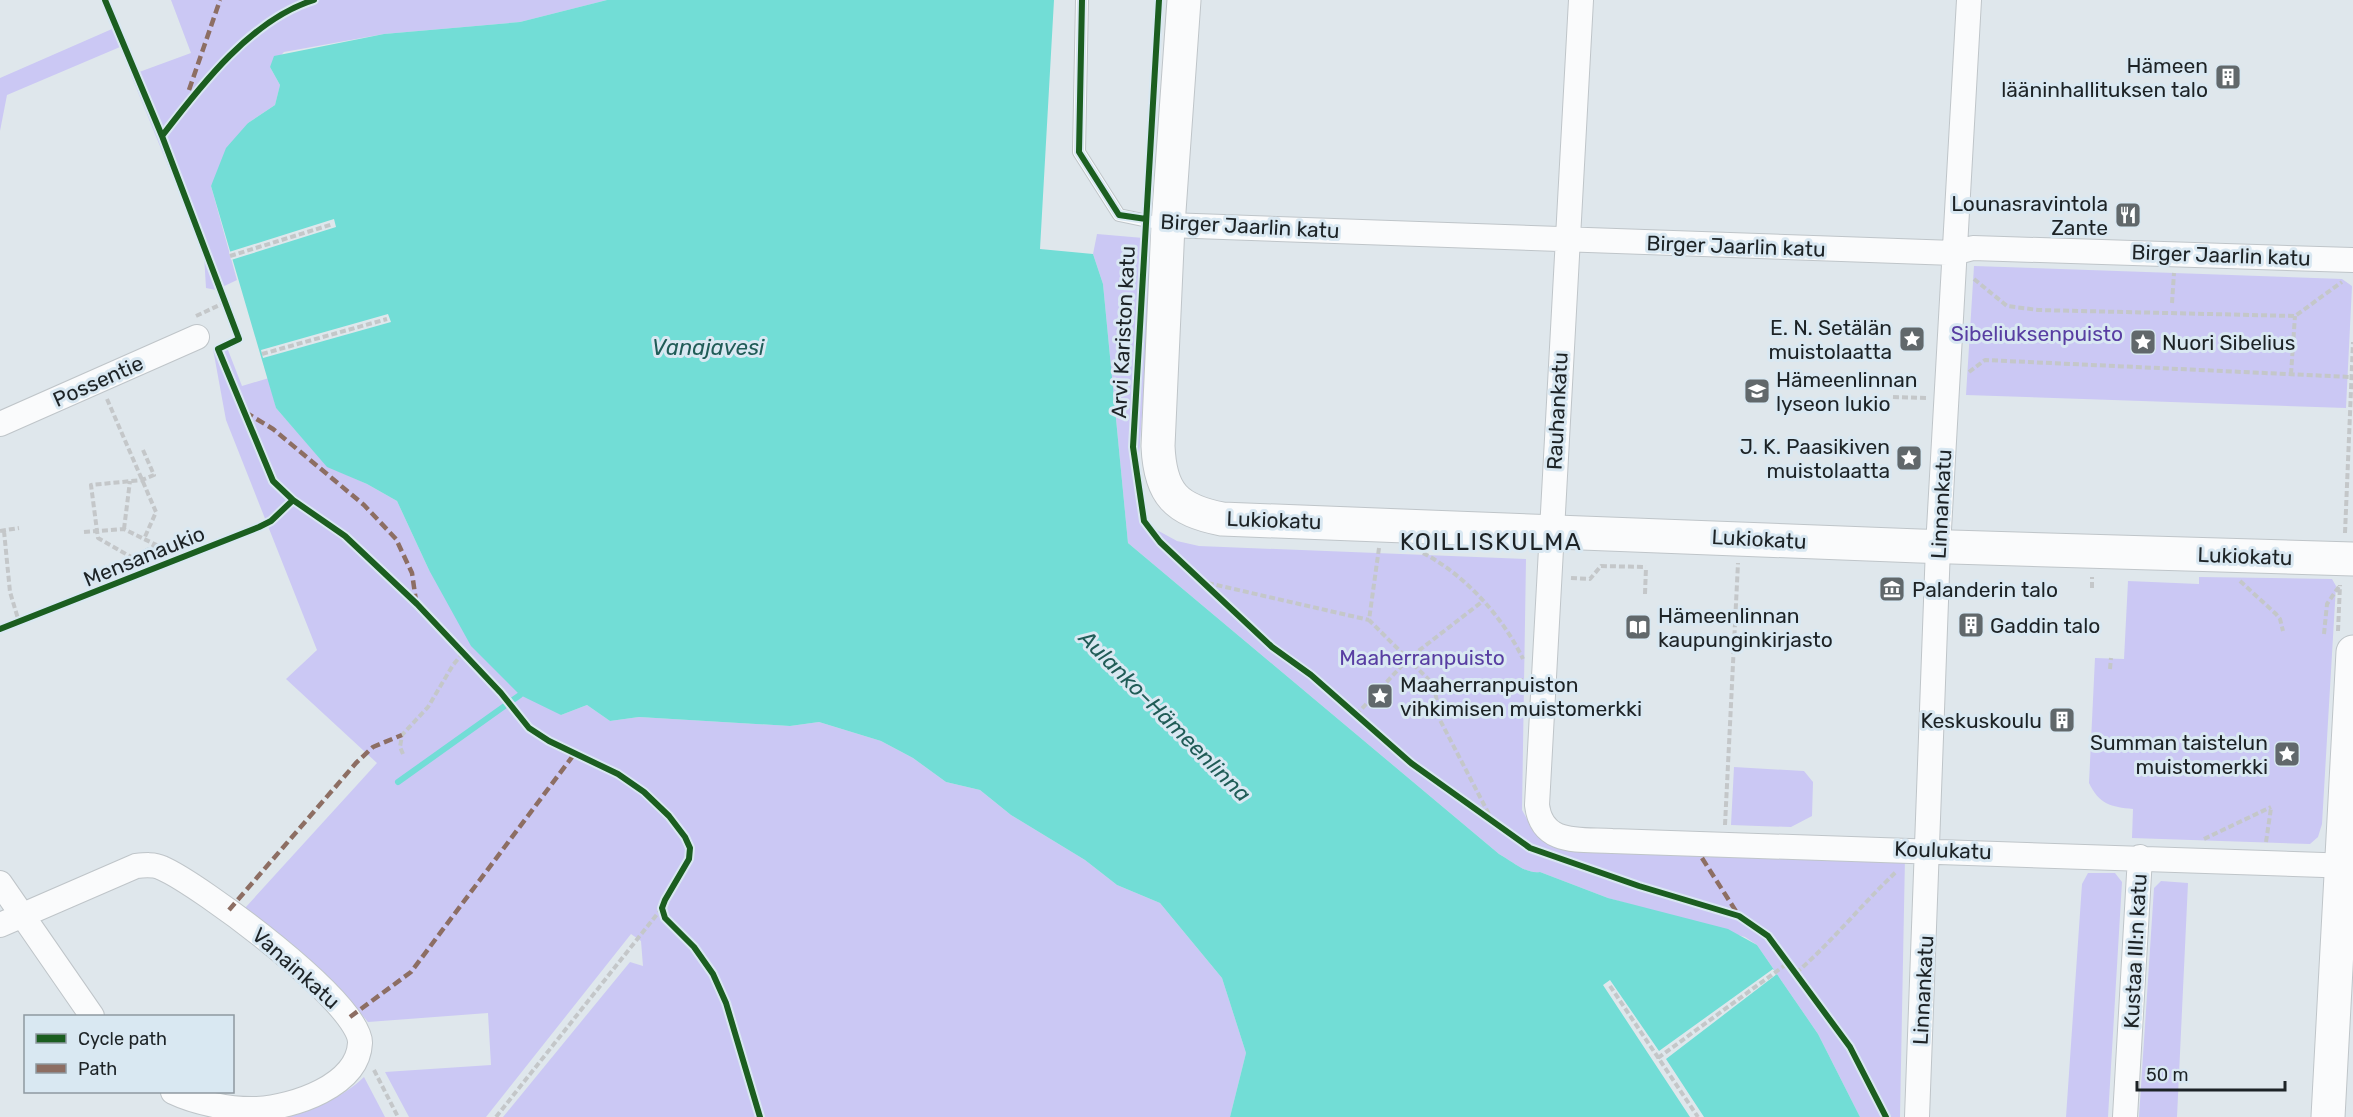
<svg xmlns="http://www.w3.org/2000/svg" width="2353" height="1117" viewBox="0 0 2353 1117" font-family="Rubik,sans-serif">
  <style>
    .green { fill: #cbc8f4 }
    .water { fill: #72ddd6 }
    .pier { fill: #dfe7ec }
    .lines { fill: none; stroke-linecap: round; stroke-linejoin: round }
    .stream { stroke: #72ddd6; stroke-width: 6 }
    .lane-casing { stroke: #bfc5c9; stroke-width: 14 }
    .street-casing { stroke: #bfc5c9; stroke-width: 26 }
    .secondary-casing { stroke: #bfc5c9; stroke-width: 35 }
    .primary-casing { stroke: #bfc5c9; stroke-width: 35 }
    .path { stroke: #c4c7c9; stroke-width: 4; stroke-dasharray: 6 3; stroke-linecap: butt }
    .lane { stroke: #fafbfc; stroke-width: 12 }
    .street { stroke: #fafbfc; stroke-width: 24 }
    .secondary { stroke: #fafbfc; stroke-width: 33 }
    .primary { stroke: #fafbfc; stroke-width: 33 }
    .quiet { stroke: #8d6e63; stroke-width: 4.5; stroke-dasharray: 9 4.5; stroke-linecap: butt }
    .cycleway-casing { stroke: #d9e8f2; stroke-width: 10 }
    .cycleway { stroke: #1b5e20; stroke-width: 6 }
    .labels { text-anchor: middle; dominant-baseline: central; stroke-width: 6; stroke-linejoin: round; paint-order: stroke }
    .poi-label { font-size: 21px; fill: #1d2326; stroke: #d9e8f2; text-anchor: end }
    .street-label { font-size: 21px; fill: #1d2326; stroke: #d9e8f2 }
    .park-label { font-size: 21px; fill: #583ea2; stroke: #d9e8f2 }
    .water-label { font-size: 22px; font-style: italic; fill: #205c57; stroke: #d9e8f2 }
    .quarter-label { font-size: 24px; letter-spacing: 1.5px; fill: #1d2326; stroke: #d9e8f2 }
  </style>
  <rect width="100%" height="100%" fill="#dfe7ec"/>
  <path class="green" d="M171 0H607L520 22 384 34 284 52 270 67 280 85 275 105 248 123 211 186 237 280 216 290 206 288 204 254 131 75 191 53Z
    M112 29 120 47 7 95 0 131V78Z
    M1097 234 1155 239 1139 456 1140 508 1155 529 1177 541 1199 546 1526 559 1522 810 1532 828 1547 841 1905 857 1900 1117H1860L1818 1034 1757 945 1745 937 1608 898 1540 872C1525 874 1512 861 1499 854L1128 543 1103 284 1093 254Z
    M1974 266 2342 279 2352 286 2346 408 1966 395Z
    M213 349 228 350 242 386 269 378 276 408 327 466 367 484 397 501 429 570 561 715 587 705 610 721 639 717 790 726 819 722 881 741 913 758 946 782 980 790 1011 815 1085 860 1117 885 1160 903 1222 978 1246 1053 1230 1117H503L630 962 643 966 641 941 631 934 486 1117H409L385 1072 491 1065 488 1013 368 1022 351 1002 245 908 377 763 286 679 317 650 226 420Z
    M2199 577 2332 579 2336 586 2322 824 2318 837 2310 844 2132 838 2133 809C2111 807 2099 804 2089 783L2095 658 2124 659 2128 581 2199 584Z
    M1734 767 1804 771 1813 782 1812 816 1791 827 1731 825Z
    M2088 873H2115L2122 882 2108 1117H2066L2082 884Z
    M2161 881 2188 883 2177 1117H2139L2154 888Z
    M364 1077 385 1117H284C315 1108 341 1099 364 1077Z"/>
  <path class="water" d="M607 0H1054L1040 249 1093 254 1103 284 1128 543 1499 854C1512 861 1525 874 1540 872L1608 898 1728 929 1757 945 1818 1034 1860 1117H1230L1246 1053 1222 978 1160 903 1117 885 1085 860 1011 815 980 790 946 782 913 758 881 741 819 722 790 726 639 717 610 721 587 705 561 715 520 695 471 646 429 570 397 501 367 484 327 467 276 408 211 186 226 148 248 123 275 105 280 85 270 67 274 56 384 34 520 22Z"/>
  <path class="pier" d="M334 219 336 227 231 260 229 252Z
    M388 314 391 322 263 358 261 350Z
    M1773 969 1777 974 1666 1059 1704 1117H1690L1603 985 1610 980 1659 1051Z"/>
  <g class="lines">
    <path class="stream" d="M398 782 520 695"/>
    <defs>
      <path id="lane" d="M1082 0 1079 152 1119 215 1167 225"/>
      <path id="street" d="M1581 0 1537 805C1542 846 1580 839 1612 841L2353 866
        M1168 225 1954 253 1973 248 2353 260
        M0 424 197 337
        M0 883 92 1016
        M0 925 136 866C145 865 154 864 162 868 199 884 362 1004 360 1043 358 1086 293 1107 257 1109 231 1110 196 1103 173 1092
        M1917 1117 1938 547 1969 0
        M2125 1117 2140 857"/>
      <path id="secondary" d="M2328 1117 2353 652"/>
      <path id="primary" d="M1184 0 1168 225 1158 446C1160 494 1176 510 1222 519L1919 546 2353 559"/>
    </defs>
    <use href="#lane" class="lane-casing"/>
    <use href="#street" class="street-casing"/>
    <use href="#secondary" class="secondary-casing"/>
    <use href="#primary" class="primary-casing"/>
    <path class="path" d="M230 256 333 224
      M1974 279 2007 306 2038 310 2295 316 2342 282
      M2172 303 2174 273
      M196 316 226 302
      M262 354 387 319
      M1969 372 1985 360 2351 377
      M2291 374 2295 316
      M1893 397 1926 398
      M107 399 156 512 144 539 161 547 163 552 141 562 146 574
      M143 450 154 475 142 480 91 485 97 531 98 538 133 558 156 545
      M124 529 130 481
      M0 531 19 528
      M4 531 10 592 19 622
      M84 532 124 529 144 539
      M2345 533 2353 342
      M1379 548 1369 620 1434 685
      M1423 553C1465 575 1503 617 1523 659
      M1571 578 1590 579 1601 566 1646 567
      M1199 581 1369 620
      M2240 581 2276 614 2280 619 2283 631
      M2092 588V577
      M1645 594 1646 567
      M2338 631 2340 585
      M2324 634 2327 604 2340 585
      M2110 669 2111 658
      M1356 715 1408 659 1483 601
      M403 754 400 747 402 735 428 707 453 665 463 653
      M1493 822 1440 720 1434 685 1523 680
      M1725 825 1738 563
      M2204 839 2271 807
      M2266 842 2271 808
      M1796 973C1832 942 1861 905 1896 872
      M1610 986 1698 1117
      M1658 1058 1788 963
      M374 1070 398 1117
      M496 1117 662 908"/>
    <use href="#lane" class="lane"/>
    <use href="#street" class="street"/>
    <use href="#secondary" class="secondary"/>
    <use href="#primary" class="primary"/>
    <path class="quiet" d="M189 90 220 0
      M245 412 273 429 364 505 396 539 412 573 416 601
      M1702 858 1739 916
      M229 910 356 763 373 747 402 735
      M350 1017 411 972 575 753"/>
    <defs>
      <path id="cycleway" d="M105 0 162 136
        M314 0C252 19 201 85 162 136L239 339 218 349 273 481 293 500 345 536 417 604 501 693 529 728 549 741 618 774 644 792 669 816 685 837 690 848 689 859 665 900 662 908 665 918 694 947 713 974 726 1003 760 1117
        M1082 0 1079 152 1119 215 1146 219
        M1159 0 1133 447 1144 521 1160 542 1272 647 1311 675 1411 763 1530 848 1639 886 1739 916 1768 936 1850 1047 1886 1117
        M0 629 259 527 271 521 293 500"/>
    </defs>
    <use href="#cycleway" class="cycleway-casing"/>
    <use href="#cycleway" class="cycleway"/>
  </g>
  <defs>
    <symbol id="building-square" viewBox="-11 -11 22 22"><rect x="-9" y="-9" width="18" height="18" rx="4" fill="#61686b" stroke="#d9e8f2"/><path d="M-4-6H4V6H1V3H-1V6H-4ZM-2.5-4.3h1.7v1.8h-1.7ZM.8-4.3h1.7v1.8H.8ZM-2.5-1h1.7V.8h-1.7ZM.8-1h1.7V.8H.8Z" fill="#fff"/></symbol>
    <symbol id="restaurant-square" viewBox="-11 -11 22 22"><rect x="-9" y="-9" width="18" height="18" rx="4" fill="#61686b" stroke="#d9e8f2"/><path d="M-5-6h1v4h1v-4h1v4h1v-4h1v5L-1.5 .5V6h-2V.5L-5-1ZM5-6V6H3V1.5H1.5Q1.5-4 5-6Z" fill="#fff"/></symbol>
    <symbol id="sight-square" viewBox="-11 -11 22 22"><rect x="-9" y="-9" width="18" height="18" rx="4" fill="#61686b" stroke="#d9e8f2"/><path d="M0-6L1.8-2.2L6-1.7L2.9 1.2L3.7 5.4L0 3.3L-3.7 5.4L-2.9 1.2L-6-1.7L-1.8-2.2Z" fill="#fff"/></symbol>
    <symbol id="school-square" viewBox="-11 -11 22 22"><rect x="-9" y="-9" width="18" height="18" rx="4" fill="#61686b" stroke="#d9e8f2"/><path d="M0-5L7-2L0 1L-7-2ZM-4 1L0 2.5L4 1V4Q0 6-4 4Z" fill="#fff"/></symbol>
    <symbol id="museum-square" viewBox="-11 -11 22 22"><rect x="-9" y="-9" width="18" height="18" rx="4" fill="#61686b" stroke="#d9e8f2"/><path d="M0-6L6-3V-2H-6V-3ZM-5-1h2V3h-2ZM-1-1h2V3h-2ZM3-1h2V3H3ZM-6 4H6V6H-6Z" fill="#fff"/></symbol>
    <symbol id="library-square" viewBox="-11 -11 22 22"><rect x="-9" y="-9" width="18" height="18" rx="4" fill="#61686b" stroke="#d9e8f2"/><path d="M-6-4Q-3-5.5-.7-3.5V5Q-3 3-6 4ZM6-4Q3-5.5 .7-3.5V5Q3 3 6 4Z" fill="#fff"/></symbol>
  </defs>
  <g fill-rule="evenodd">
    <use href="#building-square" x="2213" y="62" width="30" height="30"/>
    <use href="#restaurant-square" x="2113" y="200" width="30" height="30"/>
    <use href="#sight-square" x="1897" y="324" width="30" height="30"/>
    <use href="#sight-square" x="2128" y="327" width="30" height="30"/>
    <use href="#school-square" x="1742" y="376" width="30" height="30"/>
    <use href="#sight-square" x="1894" y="443" width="30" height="30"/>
    <use href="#museum-square" x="1877" y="574" width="30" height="30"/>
    <use href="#building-square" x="1956" y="610" width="30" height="30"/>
    <use href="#library-square" x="1623" y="612" width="30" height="30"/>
    <use href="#sight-square" x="1365" y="681" width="30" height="30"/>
    <use href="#building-square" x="2047" y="705" width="30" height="30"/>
    <use href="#sight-square" x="2272" y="739" width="30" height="30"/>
  </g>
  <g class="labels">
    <g class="poi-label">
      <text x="2208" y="65">Hämeen<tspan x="2208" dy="24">lääninhallituksen talo</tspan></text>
      <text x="2108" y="203">Lounasravintola<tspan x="2108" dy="24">Zante</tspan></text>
      <text x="1892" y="327">E. N. Setälän<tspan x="1892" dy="24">muistolaatta</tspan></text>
      <text x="2162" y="342" text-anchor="start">Nuori Sibelius</text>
      <text x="1776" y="379" text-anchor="start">Hämeenlinnan<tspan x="1776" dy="24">lyseon lukio</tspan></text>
      <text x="1890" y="446">J. K. Paasikiven<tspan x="1890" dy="24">muistolaatta</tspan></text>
      <text x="1912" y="589" text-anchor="start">Palanderin talo</text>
      <text x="1658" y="615" text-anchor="start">Hämeenlinnan<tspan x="1658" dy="24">kaupunginkirjasto</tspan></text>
      <text x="1990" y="625" text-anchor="start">Gaddin talo</text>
      <text x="1400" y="684" text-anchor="start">Maaherranpuiston<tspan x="1400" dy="24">vihkimisen muistomerkki</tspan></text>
      <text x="2042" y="720">Keskuskoulu</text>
      <text x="2268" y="742">Summan taistelun<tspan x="2268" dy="24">muistomerkki</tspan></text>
    </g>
    <g class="street-label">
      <text transform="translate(1250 226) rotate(3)">Birger Jaarlin katu</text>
      <text transform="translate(1736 246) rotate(2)">Birger Jaarlin katu</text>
      <text transform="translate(2221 255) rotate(2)">Birger Jaarlin katu</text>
      <text transform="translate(1123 332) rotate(-87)">Arvi Kariston katu</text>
      <text transform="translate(98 381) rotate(-24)">Possentie</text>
      <text transform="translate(1557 411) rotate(-87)">Rauhankatu</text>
      <text transform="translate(1941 504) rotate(-87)">Linnankatu</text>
      <text transform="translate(1274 520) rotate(2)">Lukiokatu</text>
      <text transform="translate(1759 539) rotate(3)">Lukiokatu</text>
      <text transform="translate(144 556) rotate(-22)">Mensanaukio</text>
      <text transform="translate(2245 556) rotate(2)">Lukiokatu</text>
      <text transform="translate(1943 850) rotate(2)">Koulukatu</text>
      <text transform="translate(2135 951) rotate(-87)">Kustaa III:n katu</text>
      <text transform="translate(296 968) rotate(42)">Vanainkatu</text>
      <text transform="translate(1923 990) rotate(-87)">Linnankatu</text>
    </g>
    <g class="park-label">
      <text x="2037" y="333">Sibeliuksenpuisto</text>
      <text x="1422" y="657">Maaherranpuisto</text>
    </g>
    <g class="water-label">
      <text x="708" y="347">Vanajavesi</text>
      <text transform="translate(1165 716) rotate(45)">Aulanko–Hämeenlinna</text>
    </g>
    <g class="quarter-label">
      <text x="1491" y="542">KOILLISKULMA</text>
    </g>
  </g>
  <rect x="24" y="1015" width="210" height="78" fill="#d9e8f2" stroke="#8e99a0" stroke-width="1.5"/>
  <rect x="36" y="1034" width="30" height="9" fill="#1b5e20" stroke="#8e99a0" stroke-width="1.5"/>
  <text x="78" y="1045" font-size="18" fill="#1d2326">Cycle path</text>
  <rect x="36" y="1064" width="30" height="9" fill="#8d6e63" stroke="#8e99a0" stroke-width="1.5"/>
  <text x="78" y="1075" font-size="18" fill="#1d2326">Path</text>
  <path d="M2137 1081v9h148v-9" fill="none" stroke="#1d2326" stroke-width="3"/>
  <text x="2146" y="1081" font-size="18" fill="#1d2326" stroke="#d9e8f2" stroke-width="4.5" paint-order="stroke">50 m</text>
</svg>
